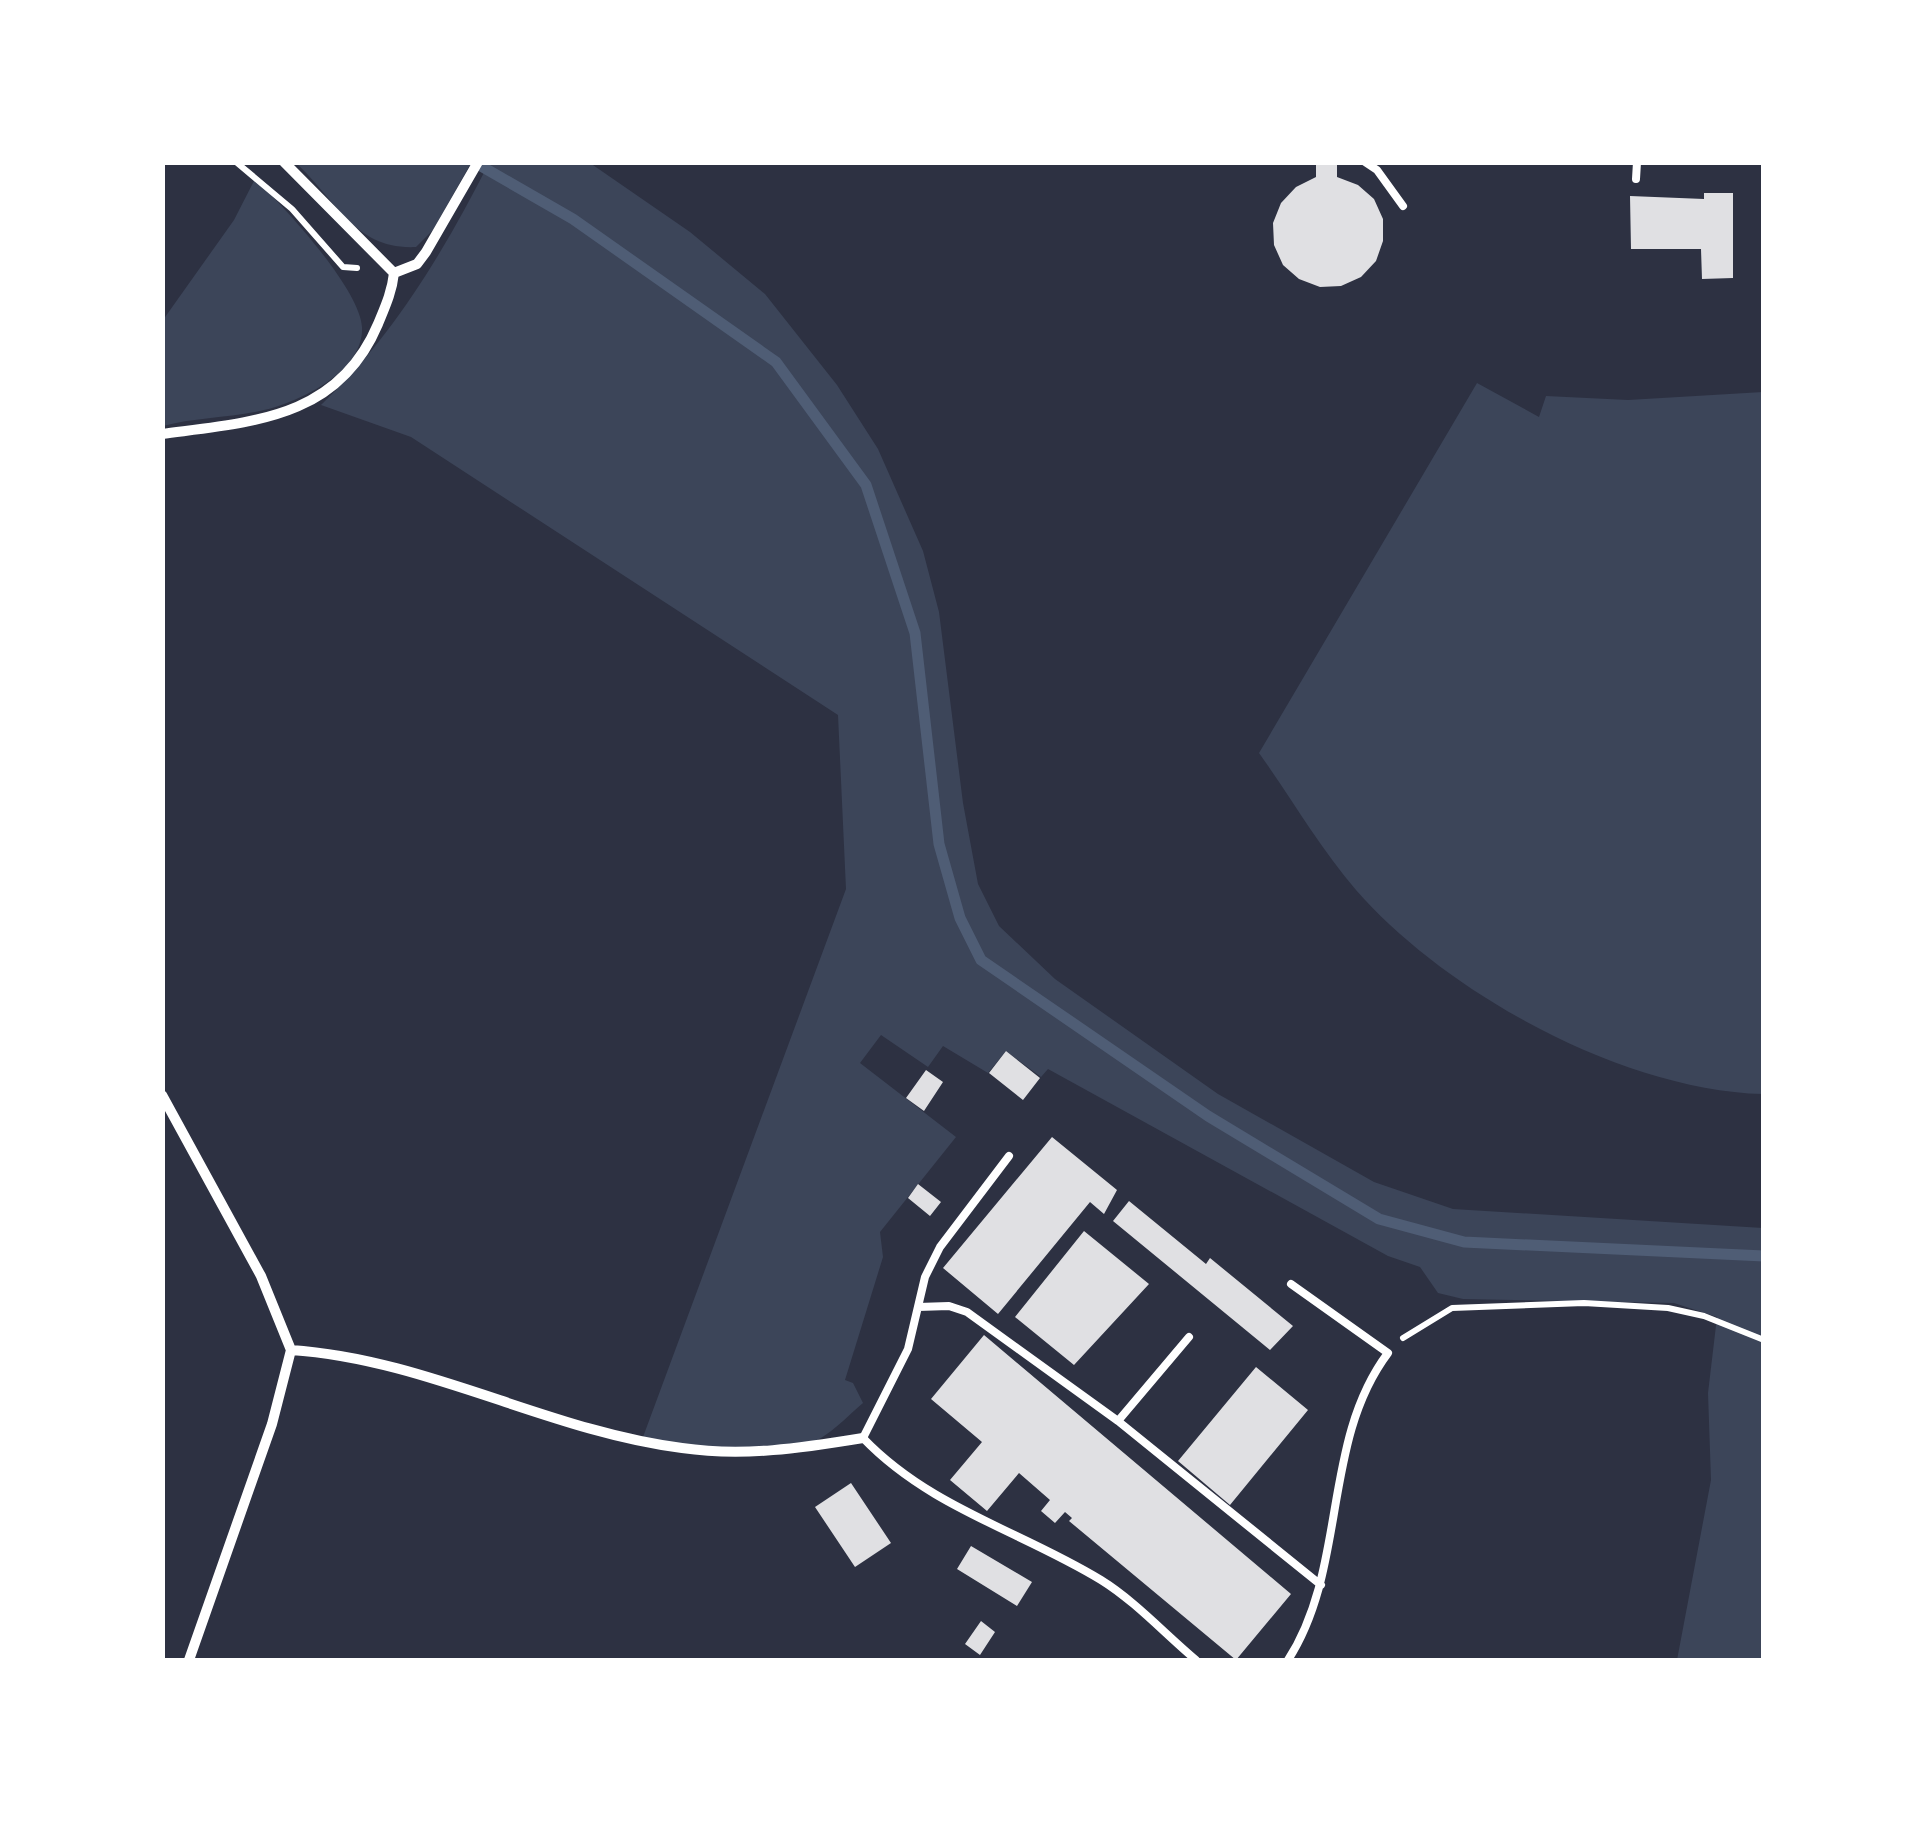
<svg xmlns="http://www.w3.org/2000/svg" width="1926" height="1823" viewBox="0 0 1926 1823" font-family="Karla,sans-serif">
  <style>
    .green { fill: #3c4559 }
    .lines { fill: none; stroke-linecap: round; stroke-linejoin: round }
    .stream { stroke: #4f5d75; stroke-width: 11 }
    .building { fill: #e0e0e3 }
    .path { stroke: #fff; stroke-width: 6 }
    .service { stroke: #fff; stroke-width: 8 }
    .minor { stroke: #fff; stroke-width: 10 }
  </style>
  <rect width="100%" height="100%" fill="#2d3142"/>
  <path class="green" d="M296 163H471L433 230 416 247C355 250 337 201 296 163Z
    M489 163H590L690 232 765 294 837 385 878 449 923 551 939 612 963 803 978 884 999 926 1055 979 1218 1094 1374 1182 1453 1209 1763 1228V1660H1677L1711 1480 1708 1393 1717 1317 1674 1303 1463 1299 1438 1293 1420 1267 1388 1256 1048 1069 1041 1077 1006 1051 988 1073 943 1046 928 1067 881 1035 860 1063 956 1137 880 1232 883 1257 845 1380 853 1383 863 1403C850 1414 836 1429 821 1438 780 1462 688 1446 643 1437L846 889 838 715 411 437 321 405C393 337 444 251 489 163Z
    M255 179C283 205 360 289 362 327 364 366 315 393 284 404 249 418 200 416 163 426V320L234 220Z
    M1477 383 1539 417 1546 396 1628 400 1763 392V1094C1623 1090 1447 994 1356 890 1320 848 1291 798 1259 753Z"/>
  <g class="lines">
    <path class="stream" d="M474 162 573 219 776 362 866 485 915 633 939 844 960 918 981 960 1208 1116 1379 1219 1464 1242 1764 1256"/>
  </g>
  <path class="building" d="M1316 163H1337V177L1358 185 1374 199 1383 219V241L1376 261 1361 277 1341 286 1320 287 1299 279 1283 265 1274 245 1273 223 1281 203 1296 187 1316 177Z
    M1704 193H1733V278L1702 279 1701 249H1631L1630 196 1704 199Z
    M1006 1051 1040 1078 1023 1100 989 1073Z
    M926 1070 943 1082 924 1111 906 1098Z
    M1052 1137 1117 1190 1104 1214 1090 1202 998 1314 943 1268Z
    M918 1184 941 1202 930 1216 908 1198Z
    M1129 1201 1206 1264 1210 1258 1293 1326 1270 1350 1113 1221Z
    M1084 1231 1149 1284 1074 1365 1015 1317Z
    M984 1335 1291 1594 1236 1660 1069 1521 1072 1518 1065 1512 1055 1523 1041 1511 1050 1500 1019 1473 987 1511 950 1480 982 1442 931 1399Z
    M1256 1367 1308 1410 1230 1505 1178 1461Z
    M851 1483 891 1543 855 1567 815 1507Z
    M971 1546 1032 1582 1017 1606 957 1569Z
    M981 1621 995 1632 980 1655 965 1644Z"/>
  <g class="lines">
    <path class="path" d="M236 162 292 209 343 267 357 268
      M1403 1338 1452 1308 1584 1303 1668 1308 1704 1316 1764 1340"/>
    <path class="service" d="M1365 162 1377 170 1403 206
      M1636 179 1637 162
      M1009 1156 940 1247 925 1277 908 1349 863 1438C930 1508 1021 1531 1101 1580 1135 1601 1166 1635 1196 1660
      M918 1307 949 1306 967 1312 1118 1421 1321 1585
      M1118 1421 1189 1337
      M1288 1660C1348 1567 1321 1442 1388 1353L1291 1284"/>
    <path class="minor" d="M284 162 394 273
      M394 273 417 264 426 252 478 162
      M162 434C252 422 338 419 378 324 385 307 392 292 394 273
      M162 1095 261 1276 291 1350 272 1424 189 1660
      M291 1350C427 1359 548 1431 682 1448 744 1457 802 1448 863 1438"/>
  </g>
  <rect width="1926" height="1823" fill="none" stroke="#ffffff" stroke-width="330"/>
</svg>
